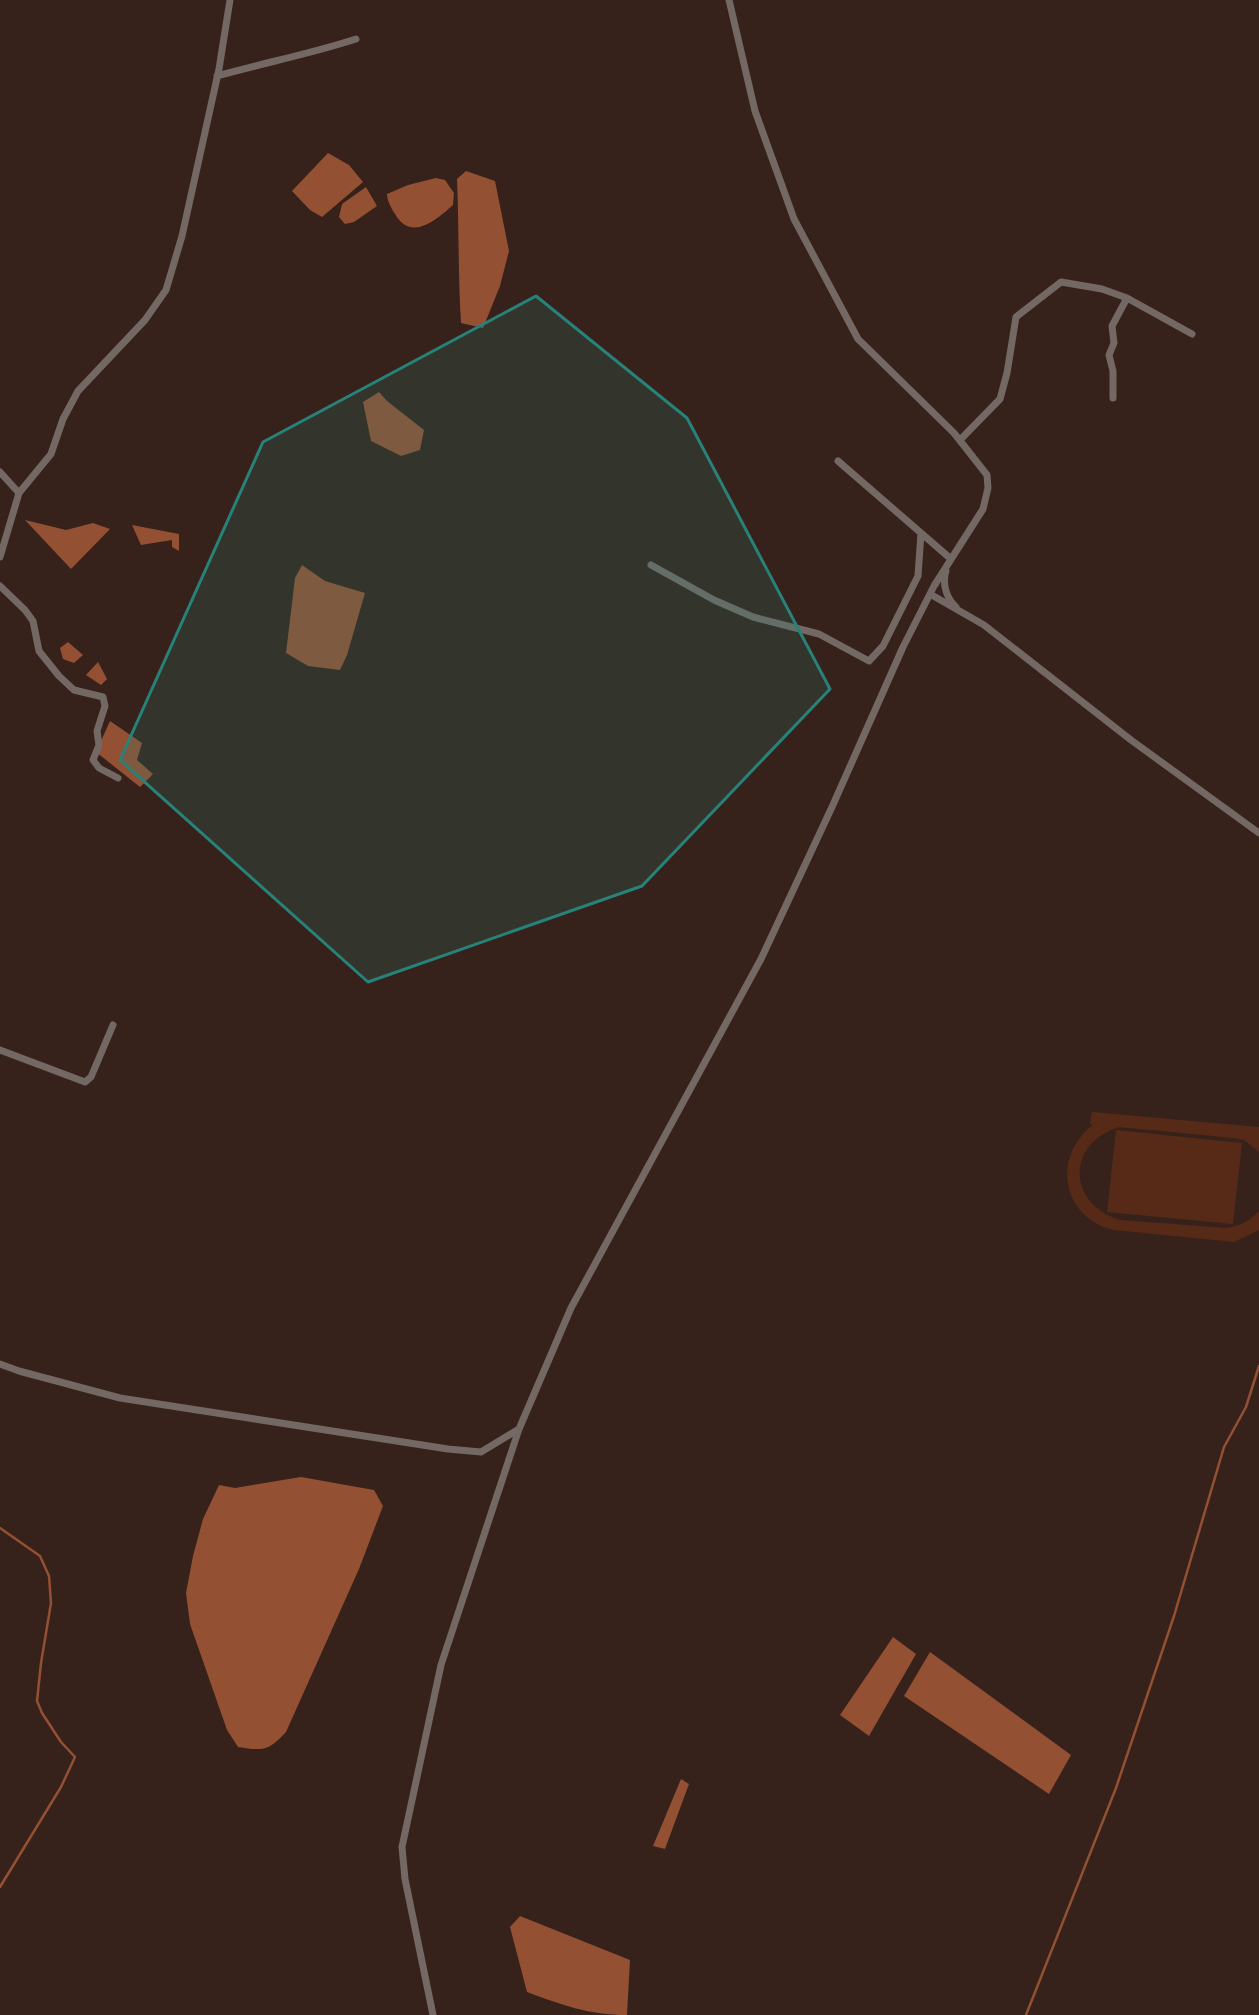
<svg xmlns="http://www.w3.org/2000/svg" width="1259" height="2015" viewBox="0 0 1259 2015" font-family="Quicksand,sans-serif">
  <style>
    .green { fill: #562a16 }
    .water { fill: #935033 }
    .lines { fill: none; stroke-linecap: round; stroke-linejoin: round }
    .stream { stroke: #935033; stroke-width: 2.5 }
    .minor { stroke: #736864; stroke-width: 7 }
    .marked { fill: #27827a; fill-opacity: 0.2; stroke: #27827a; stroke-width: 3; stroke-linejoin: round }
  </style>
  <rect width="100%" height="100%" fill="#36221a"/>
  <path class="green" d="M1092 1112 1259 1127V1152L1244 1140 1234 1138 1119 1127C1067 1143 1066 1203 1120 1220L1226 1228C1240 1226 1250 1221 1259 1211V1230L1234 1242 1114 1230C1062 1218 1051 1157 1093 1125L1090 1124Z
    M1116 1130 1242 1143 1233 1224 1107 1212Z"/>
  <path class="water" d="M328 153 349 165 363 182 322 217 310 210 292 191Z
    M466 171 495 181 509 251 500 286 483 328 461 323C458 275 459 227 457 179Z
    M436 178 445 180 454 193 453 205C436 220 411 242 395 214 391 208 387 200 387 194L408 185Z
    M366 187 377 206 354 222 345 224 339 217 342 204Z
    M379 392 387 401 424 430 420 450 401 456 371 441 363 402Z
    M25 520 66 530 93 523 110 529 71 569Z
    M132 525 179 534V551L172 547V540L141 545Z
    M302 565 325 581 365 593 347 655 340 670 308 666 286 653 295 578Z
    M68 642 83 655 74 663 63 659 60 648Z
    M98 662 107 679 101 685 86 675Z
    M110 721 142 743 137 760 153 774 140 787 96 752Z
    M301 1477 374 1490 383 1506 359 1569 286 1732C268 1751 264 1751 238 1747L227 1730 190 1624 186 1593 193 1556 203 1519 219 1485 235 1488Z
    M893 1637 916 1654 869 1736 840 1715Z
    M930 1652 1071 1755 1049 1794 904 1696Z
    M681 1779 689 1784 665 1849 653 1846Z
    M520 1916 630 1960 627 2015C589 2015 562 2005 527 1992L510 1927Z"/>
  <g class="lines">
    <path class="stream" d="M0 1528 40 1556 49 1576 51 1603 41 1663 37 1701 42 1713 61 1742 75 1757 61 1787 0 1887
      M1026 2015 1116 1788 1174 1616 1224 1447 1246 1407 1259 1366"/>
    <path class="minor" d="M217 76C263 63 310 54 356 39
      M1113 398V371L1109 355 1114 343 1112 326 1127 298
      M960 440 1000 399 1007 373 1016 317 1061 282 1102 289 1127 298 1192 334
      M838 461 951 559
      M0 472 19 493
      M0 557 19 493 51 454 63 419 78 391 145 320 166 290 182 236 219 69 230 0
      M651 565 714 600 753 617 819 634 869 661 883 646 918 576 921 533
      M946 571C942 583 946 598 956 607
      M0 586 25 610 33 621 39 651 59 676 74 690 103 697 105 706 97 731 99 745 93 760 99 768 118 778
      M930 594 984 625 1131 740 1259 833
      M0 1050 85 1082 91 1077 113 1025
      M0 1364 19 1371 120 1398 448 1449 481 1452 519 1429
      M433 2015 405 1879 402 1847 441 1665 519 1429 571 1308 761 959 832 807 903 647 934 586 983 509 988 488 987 475 954 433 858 339 794 219 755 111 729 0"/>
  </g>
  <path class="marked" d="M536 296 687 418 830 689 642 886 368 982 120 760 263 442Z"/>
</svg>
